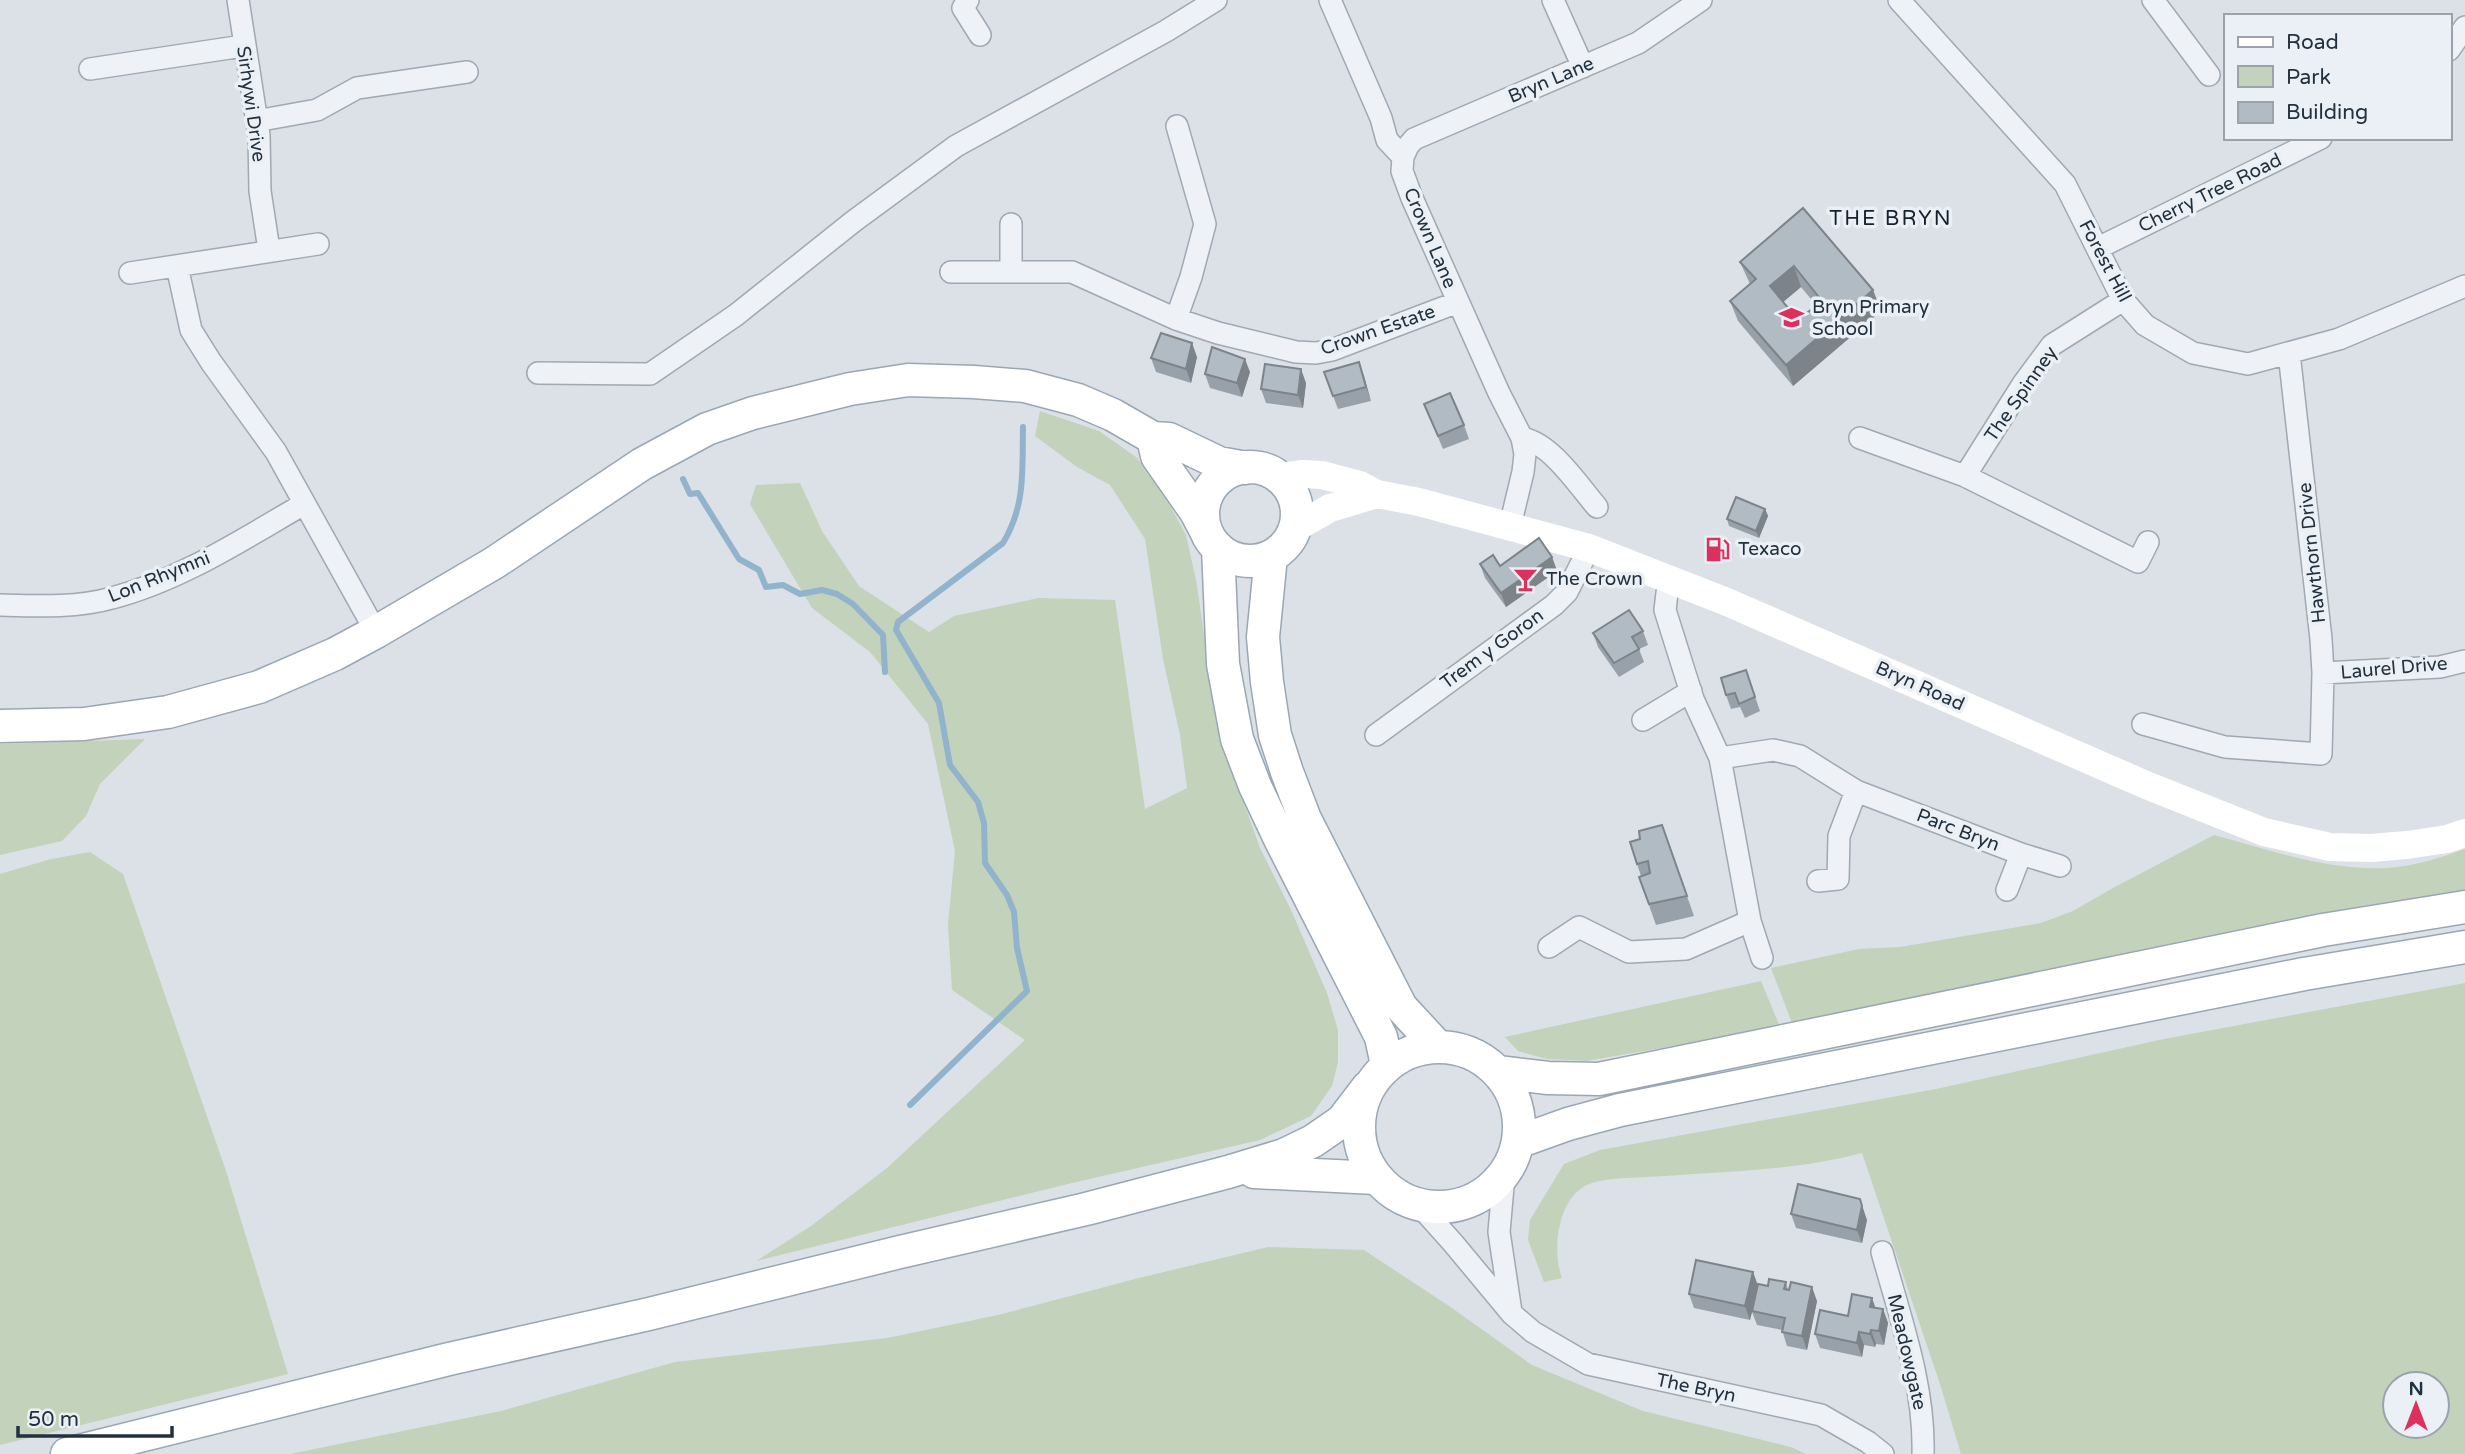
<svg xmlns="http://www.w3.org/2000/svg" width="2465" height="1454" viewBox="0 0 2465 1454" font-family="'Varela Round',sans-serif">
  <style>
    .green { fill: #c3d2bb; fill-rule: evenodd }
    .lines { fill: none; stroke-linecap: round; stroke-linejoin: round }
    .stream { stroke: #91b4cc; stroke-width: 6 }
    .street-casing { stroke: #a0a8b1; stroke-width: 24 }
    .primary-casing { stroke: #99a7b4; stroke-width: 35 }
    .street { stroke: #eef1f5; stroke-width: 21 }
    .secondary { stroke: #fff; stroke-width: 28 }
    .primary { stroke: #fff; stroke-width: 32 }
    .wall { fill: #98a1a9; fill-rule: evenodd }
    .shaded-wall { fill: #7c8389 }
    .building { fill: #b1bbc4; stroke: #7c8389; stroke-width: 2; fill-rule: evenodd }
    .labels { text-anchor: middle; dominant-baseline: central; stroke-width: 7; stroke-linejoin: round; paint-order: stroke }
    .street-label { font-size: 19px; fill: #23303e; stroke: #eaf0f5 }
    .poi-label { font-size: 19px; fill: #23303e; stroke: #eaf0f5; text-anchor: start }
    .neighbourhood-label { font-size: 21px; letter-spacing: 2px; fill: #16212f; stroke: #eaf0f5 }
  </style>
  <rect width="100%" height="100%" fill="#dbe1e7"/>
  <path class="green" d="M1040 411 1099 431 1136 457 1160 487 1186 535 1196 580 1219 733 1260 848 1291 910 1327 993 1338 1030V1062L1332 1086 1311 1116 1260 1140 1072 1183 756 1261 811 1226 887 1168 1025 1040 952 990 948 924 955 851 928 724 870 652 812 608 750 504 756 485 800 483 822 531 859 586 929 632 954 616 1039 598 1115 600 1145 809 1187 788 1180 735 1163 659 1145 539 1110 485 1077 467 1035 436Z
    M145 739 100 784 86 816 62 841 0 855V744Z
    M2214 835C2269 850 2329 871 2387 868 2414 866 2440 858 2465 849V892L2322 916 1792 1023 1771 968 1859 949 1900 947 2041 923 2073 911 2113 888Z
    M90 852 123 874 226 1171 288 1374 0 1445V874L51 859Z
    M1761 981 1780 1027 1587 1061 1547 1059 1518 1051 1505 1037Z
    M2465 983V1454H1961L1940 1384 1862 1153C1798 1170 1731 1171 1665 1176 1643 1178 1604 1176 1585 1186 1557 1201 1552 1252 1562 1278L1544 1282 1528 1240 1530 1220 1564 1164 1600 1150 1936 1089 2164 1039ZM2395 1384H2437V1426H2395Z
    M1268 1247 1364 1250 1449 1306 1532 1365 1643 1411 1791 1447 1806 1454H290L501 1411 675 1362 887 1338 998 1315 1139 1278Z"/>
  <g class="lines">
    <path class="stream" d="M683 479 690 494 698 493 739 559 759 570 766 587 783 585 800 594 822 590 837 594 853 604 883 635 885 672
      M910 1105 1027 991 1017 948 1014 912 1007 895 985 863 984 823 978 802 950 765 939 703 896 630 898 622 1003 543C1026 505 1022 470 1023 427"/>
    <defs>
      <path id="street" d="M238 0 259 135 260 191 269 250
        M968 0 963 8 980 35
        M1330 0 1381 118 1387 140 1403 157 1402 171 1412 198 1499 393 1522 438 1525 454 1523 472 1510 526
        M1553 0 1583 67
        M1899 0 2065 184 2123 300 2145 325 2193 353 2248 364 2339 339 2465 286
        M2153 0 2209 75
        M2449 50 2465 27
        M90 69 243 46
        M256 121 317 110 357 88 467 72
        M1403 157 1408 146 1414 139 1638 43 1701 0
        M1011 224V272
        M2098 248 2321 138
        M177 266 191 330 211 362 276 452 376 632
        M951 272H1072L1176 319 1218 333 1296 352 1316 353 1332 350 1458 302
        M130 273 318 244
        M1176 319 1191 277 1205 224 1177 126
        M538 373 650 374 736 315 854 221 956 146 1166 31 1216 0
        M1522 438C1551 443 1578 485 1597 507
        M1860 438 1965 476 2138 562 2148 542
        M1965 476 2023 384 2052 345 2123 300
        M1672 579 1667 593 1665 610 1693 699 1720 758 1750 921 1762 958
        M0 605C36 606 77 608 112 598 181 580 243 539 304 504
        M2323 673 2440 667 2465 661
        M1643 720 1691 691
        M2143 724 2225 747 2321 754 2323 673 2321 639 2289 353
        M1376 735 1554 605 1567 592 1589 548
        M1720 758 1773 750 1800 756 1856 791 2021 854 2060 866
        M1818 881 1838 879 1839 836 1856 791
        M2007 890 2021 854
        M1549 947 1579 927 1629 952 1686 949 1750 921
        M1504 1175 1499 1232 1511 1312
        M1419 1205 1453 1243 1512 1314 1533 1332 1588 1364 1821 1415 1868 1442 1883 1454
        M1882 1252C1900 1317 1925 1386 1923 1454"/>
      <path id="primary" d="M1153 438 1157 456 1196 512 1206 531
        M1203 514a47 47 0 1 1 94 0a47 47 0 1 1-94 0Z
        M1218 548 1223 664 1237 739 1255 786 1280 839 1381 1037 1387 1065
        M1271 556 1263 637 1267 682 1275 735 1287 772 1305 819 1401 1007 1438 1047
        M0 726 84 724 168 712 259 687 335 654 376 632 494 563 642 464 707 429 753 413 850 389 908 380 974 382 1025 386 1078 400 1113 415 1153 438 1169 439 1219 463 1246 468
        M1359 1127a80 80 0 1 1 160 0a80 80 0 1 1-160 0Z
        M1498 1072 1548 1078 1599 1079 2323 930 2465 907
        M1518 1142 1568 1124 1620 1110 2304 974 2465 947
        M1254 1172 1376 1178
        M67 1454 449 1359 649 1314 900 1252 1086 1209 1228 1172 1284 1155 1313 1141 1342 1121 1368 1087"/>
    </defs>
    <use href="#street" class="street-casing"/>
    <use href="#primary" class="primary-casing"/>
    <use href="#street" class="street"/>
    <path class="secondary" d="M1279 477 1303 474 1322 475 1360 485 1377 494 1419 502 1589 548 1727 602 2146 785 2264 832 2330 847 2371 848 2407 845 2447 839 2465 833
      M1295 528 1330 508 1377 494"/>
    <use href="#primary" class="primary"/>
  </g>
  <path class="wall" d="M1803 208 1873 290 1881 311 1793 386 1738 321 1730 301 1750 284 1740 262ZM1801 287 1816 305 1798 320 1783 302Z
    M1197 357 1191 383 1156 372 1151 358Z
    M1359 362 1371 401 1338 409 1324 372Z
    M1250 372 1242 397 1210 388 1205 374Z
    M1306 383 1303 408 1266 403 1261 389Z
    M1424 404 1464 425 1469 439 1443 449Z
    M1765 509 1768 516 1759 538 1729 526 1727 519Z
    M1552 557 1557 571 1506 607 1485 578 1480 564 1500 566Z
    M1643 631 1648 645 1639 649 1644 662 1619 677 1598 647 1593 633Z
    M1746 670 1760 711 1745 718 1740 707 1731 709 1726 695Z
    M1662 825 1694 916 1656 925 1639 877 1641 876 1637 864 1640 839Z
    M1791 1214 1867 1220 1862 1243 1796 1228Z
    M1753 1272 1758 1286H1768L1786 1282 1788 1290 1817 1301 1807 1350 1787 1346 1782 1330 1757 1325 1752 1312 1750 1320 1694 1308 1689 1294Z
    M1876 1308 1883 1309 1888 1323 1884 1345 1876 1344 1875 1347 1864 1345 1862 1357 1820 1348 1815 1334 1848 1316Z"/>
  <path class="shaded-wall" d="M1794 266 1801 287 1777 307 1770 286Z
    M1873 290 1881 311 1793 386 1786 365Z
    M1192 343 1197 357 1191 383 1186 369Z
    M1245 359 1250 372 1242 397 1237 383Z
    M1359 362 1364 376 1371 401 1366 387Z
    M1301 369 1306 383 1303 408 1298 395Z
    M1765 509 1768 516 1759 538 1756 531Z
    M1552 557 1557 571 1506 607 1501 593Z
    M1860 1199 1867 1220 1862 1243 1857 1230Z
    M1753 1272 1758 1286 1750 1320 1745 1306Z
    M1812 1287 1817 1301 1807 1350 1802 1336Z
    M1872 1298 1877 1312 1870 1307Z
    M1883 1309 1888 1323 1884 1345 1879 1331Z
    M1871 1330 1876 1344 1875 1347 1870 1334Z
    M1859 1332 1864 1345 1862 1357 1857 1343Z"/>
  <path class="building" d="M1803 208 1873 290 1786 365 1730 301 1756 279 1740 262ZM1794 266 1822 301 1798 320 1770 286Z
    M1161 333 1192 343 1186 369 1151 358Z
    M1212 347 1245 359 1237 383 1205 374Z
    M1359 362 1366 387 1333 396 1324 372Z
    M1265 364 1301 369 1298 395 1261 389Z
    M1450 393 1464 425 1438 436 1424 404Z
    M1736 497 1765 509 1756 531 1727 519Z
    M1539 538 1552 557 1501 593 1480 564 1493 555 1500 566Z
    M1629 610 1643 631 1632 637 1639 649 1614 663 1593 633Z
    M1746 670 1755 697 1739 704 1735 693 1726 695 1721 678Z
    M1662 825 1687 896 1649 904 1639 877 1650 873 1648 861 1637 864 1630 842 1640 839 1639 831Z
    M1798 1184 1860 1199 1862 1206 1857 1230 1791 1214Z
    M1696 1260 1753 1272 1745 1306 1689 1294Z
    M1769 1279 1786 1282 1784 1289 1789 1290 1791 1282 1812 1287 1802 1336 1782 1332 1785 1318 1752 1311 1758 1284 1768 1286Z
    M1852 1294 1872 1298 1870 1307 1883 1309 1879 1331 1871 1330 1870 1334 1859 1332 1857 1343 1815 1334 1820 1310 1848 1316Z"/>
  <defs>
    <symbol id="school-bare" viewBox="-9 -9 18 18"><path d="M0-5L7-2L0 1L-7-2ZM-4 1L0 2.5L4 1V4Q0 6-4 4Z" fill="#dc305d" stroke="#eaf0f5" stroke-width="2.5" paint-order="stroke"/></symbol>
    <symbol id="fuel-bare" viewBox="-9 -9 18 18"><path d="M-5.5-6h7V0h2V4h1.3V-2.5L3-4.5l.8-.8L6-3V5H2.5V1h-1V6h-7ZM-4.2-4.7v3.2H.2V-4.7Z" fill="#dc305d" stroke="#eaf0f5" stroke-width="2.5" paint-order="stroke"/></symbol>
    <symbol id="bar-bare" viewBox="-9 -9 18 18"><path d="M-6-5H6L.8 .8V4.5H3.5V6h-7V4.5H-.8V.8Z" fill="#dc305d" stroke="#eaf0f5" stroke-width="2.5" paint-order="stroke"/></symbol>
  </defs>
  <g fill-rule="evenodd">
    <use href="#school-bare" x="1774" y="300" width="35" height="35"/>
    <use href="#fuel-bare" x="1700" y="532" width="35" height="35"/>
    <use href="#bar-bare" x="1508" y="562" width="35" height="35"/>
  </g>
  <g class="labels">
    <g class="street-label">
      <text transform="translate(1551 80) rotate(-23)">Bryn Lane</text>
      <text transform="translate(251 104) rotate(82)">Sirhywi Drive</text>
      <text transform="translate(2210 193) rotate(-26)">Cherry Tree Road</text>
      <text transform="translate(1430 238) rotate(67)">Crown Lane</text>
      <text transform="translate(2105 261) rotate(62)">Forest Hill</text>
      <text transform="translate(1378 330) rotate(-19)">Crown Estate</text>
      <text transform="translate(2021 394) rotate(-55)">The Spinney</text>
      <text transform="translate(2312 553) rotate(-96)">Hawthorn Drive</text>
      <text transform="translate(159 577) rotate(-22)">Lon Rhymni</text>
      <text transform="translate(1492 649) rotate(-36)">Trem y Goron</text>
      <text transform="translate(2394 668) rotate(-5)">Laurel Drive</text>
      <text transform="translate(1920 686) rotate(24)">Bryn Road</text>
      <text transform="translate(1958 830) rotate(21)">Parc Bryn</text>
      <text transform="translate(1907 1352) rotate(77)">Meadowgate</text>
      <text transform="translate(1696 1388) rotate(12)">The Bryn</text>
    </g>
    <g class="poi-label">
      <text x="1812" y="307">Bryn Primary<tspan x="1812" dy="22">School</tspan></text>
      <text x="1738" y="549">Texaco</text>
      <text x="1546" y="579">The Crown</text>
    </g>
    <g class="neighbourhood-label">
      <text x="1891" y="218">THE BRYN</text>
    </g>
  </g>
  <rect x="2224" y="14" width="228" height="126" fill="#eaf0f5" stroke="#9aa3ac" stroke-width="2"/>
  <rect x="2238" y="37" width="35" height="10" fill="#ffffff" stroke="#9aa3ac" stroke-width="2"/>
  <text x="2286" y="49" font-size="21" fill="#23303e">Road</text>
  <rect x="2238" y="66" width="35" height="21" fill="#c3d2bb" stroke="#9aa3ac" stroke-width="2"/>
  <text x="2286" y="84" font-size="21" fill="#23303e">Park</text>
  <rect x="2238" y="102" width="35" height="21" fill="#b1bbc4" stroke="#9aa3ac" stroke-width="2"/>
  <text x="2286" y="119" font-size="21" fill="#23303e">Building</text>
  <g transform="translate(2416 1405)"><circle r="33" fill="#eaf0f5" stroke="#9aa3ac" stroke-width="2"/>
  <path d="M0-5L12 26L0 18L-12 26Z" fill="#dc305d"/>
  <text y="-10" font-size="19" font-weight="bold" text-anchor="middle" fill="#23303e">N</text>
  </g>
  <path d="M18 1426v10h154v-10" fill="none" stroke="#23303e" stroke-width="3.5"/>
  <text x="28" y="1426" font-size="21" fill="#23303e" stroke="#eaf0f5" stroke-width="5" paint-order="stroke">50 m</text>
</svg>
